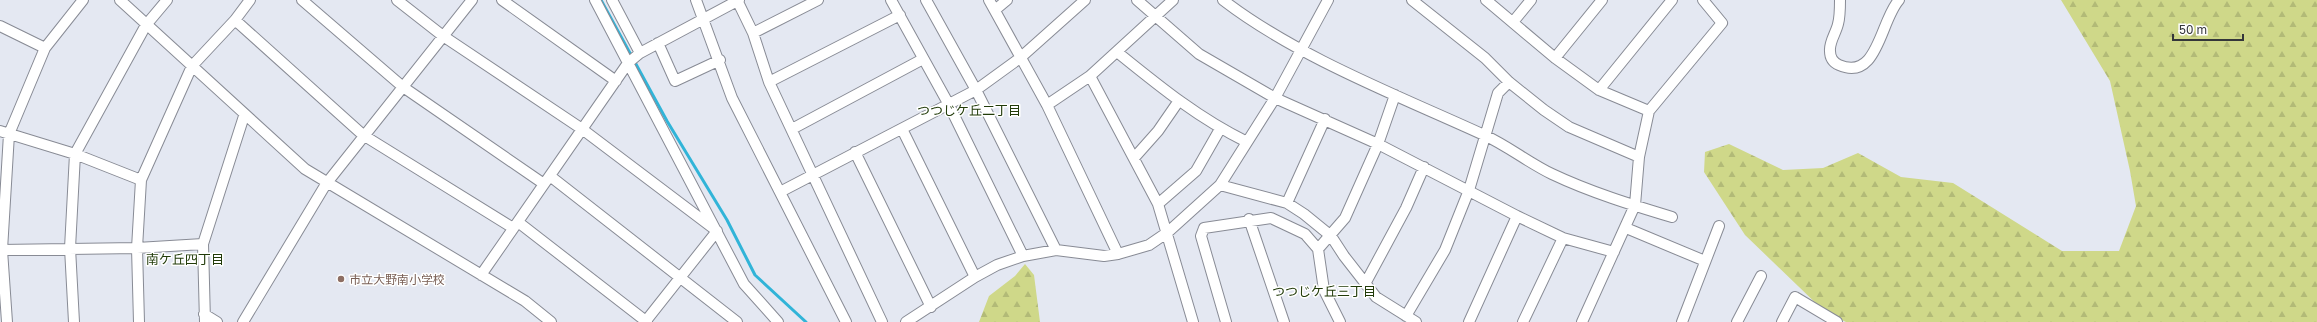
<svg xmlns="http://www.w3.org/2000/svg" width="2317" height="322" viewBox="0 0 2317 322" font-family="'Golos Text','Noto Sans JP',sans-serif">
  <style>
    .forest { fill: url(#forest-firs) }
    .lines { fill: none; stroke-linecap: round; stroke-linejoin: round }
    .stream { stroke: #31b4d8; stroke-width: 3 }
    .minor-casing { stroke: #888b95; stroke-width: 12 }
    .minor { stroke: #fff; stroke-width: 10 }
    .education-dot { fill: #8d6e63; stroke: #fff; stroke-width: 1.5 }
    .labels { text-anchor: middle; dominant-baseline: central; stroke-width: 3; stroke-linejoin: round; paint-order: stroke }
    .education-label { font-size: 12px; fill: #785e54; stroke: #fff; text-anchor: start }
    .neighbourhood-label { font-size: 13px; fill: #213b09; stroke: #fff }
  </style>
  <defs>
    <pattern id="forest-firs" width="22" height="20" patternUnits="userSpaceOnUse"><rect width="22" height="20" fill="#cfd889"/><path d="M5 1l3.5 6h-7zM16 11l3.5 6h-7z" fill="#b2ba77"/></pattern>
  </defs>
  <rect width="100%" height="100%" fill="#e4e8f2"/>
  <path class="forest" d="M2061 0H2317V322H1846L1825 312 1745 235 1704 172 1705 152 1729 144 1783 170 1823 168 1858 153 1901 177 1953 183 2062 251H2119L2136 206 2130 171 2110 81Z
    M1025 264 1034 275 1040 322H979L989 296 1015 276Z"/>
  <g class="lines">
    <path class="stream" d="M601 0 667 121 727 220 755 275 806 322"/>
    <defs>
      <path id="minor" d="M120 0 305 169 525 301 551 322
        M302 0 403 87 544 184
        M397 0 443 36 582 129 717 231
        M502 0 616 81
        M595 0 744 284 778 322
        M612 0 640 53
        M696 0 732 98 846 322
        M737 0 753 33 769 82 882 322
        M891 0 948 103 1023 256
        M926 0 976 90 1056 250
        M989 0 1047 105 1118 254
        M1137 0 1199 54 1275 98 1378 144 1517 216 1563 238 1614 252
        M1223 0C1297 57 1399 96 1484 135 1508 146 1529 163 1552 174 1590 192 1632 205 1672 217
        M1412 0 1485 58 1509 82 1544 110 1569 127 1639 157
        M1486 0 1555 58 1599 90 1649 111
        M1840 0C1840 8 1840 17 1838 24 1836 33 1829 42 1830 51 1830 57 1832 62 1839 65 1878 82 1880 21 1899 0
        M995 10 1007 0
        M235 20 363 135 513 228
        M1513 22 1531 0
        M0 26 45 48
        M753 33 818 0
        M658 43 675 81 720 60
        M1117 52C1159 86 1198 118 1247 142
        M1555 58 1602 0
        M1090 76 1158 204 1193 322
        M769 82 900 15
        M1599 90 1672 0
        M1047 105 1090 76 1173 0
        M792 129 923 59
        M902 129 975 277
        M0 131 75 154 141 180
        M855 152 931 307
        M1134 158 1158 131 1178 102
        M550 176 737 322
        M1220 185 1287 203 1304 214 1331 236 1344 256 1376 297 1416 322
        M780 192 976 90 1020 58 1085 0
        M1287 203 1325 119
        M1158 204 1196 171 1220 129
        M1249 219 1284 322
        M518 222 647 322
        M1626 228 1705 261
        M1318 249 1345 218 1378 144 1395 95
        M0 250 137 248 203 244
        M481 275 628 63 640 53 739 0
        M1365 284 1406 208 1424 167
        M204 314 217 322
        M1406 316 1445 250 1469 190 1498 93 1509 82
        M7 322 2 250 9 134 45 48 83 0
        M74 322 70 248 75 154 146 25 167 0
        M139 322 137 248 141 180 192 66 235 20 250 0
        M205 322 203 244 244 116
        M243 322 326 184 472 0
        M645 322 717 231
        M906 322 975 277 997 265 1023 256 1056 250 1104 256 1118 254 1149 245 1168 232 1220 185 1275 98 1328 0
        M1226 322 1201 236 1204 228 1271 218 1305 234 1318 249 1324 290 1340 322
        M1469 322 1517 216
        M1523 322 1563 238
        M1582 322 1635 205 1639 157 1649 111 1722 23 1703 0
        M1682 322 1719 226
        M1737 322 1761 276
        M1782 322 1795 297 1837 322"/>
    </defs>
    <use href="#minor" class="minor-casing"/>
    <use href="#minor" class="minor"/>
  </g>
  <circle class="education-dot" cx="341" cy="279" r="4"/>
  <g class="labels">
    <g class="education-label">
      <text x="349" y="279">市立大野南小学校</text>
    </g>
    <g class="neighbourhood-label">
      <text x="969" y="110">つつじケ丘二丁目</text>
      <text x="185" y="259">南ケ丘四丁目</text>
      <text x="1324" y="291">つつじケ丘三丁目</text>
    </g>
  </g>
  <path d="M2173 34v6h70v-6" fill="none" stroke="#34363a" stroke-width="2"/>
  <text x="2179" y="34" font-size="12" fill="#34363a" stroke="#ffffff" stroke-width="3" paint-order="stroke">50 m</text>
</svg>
